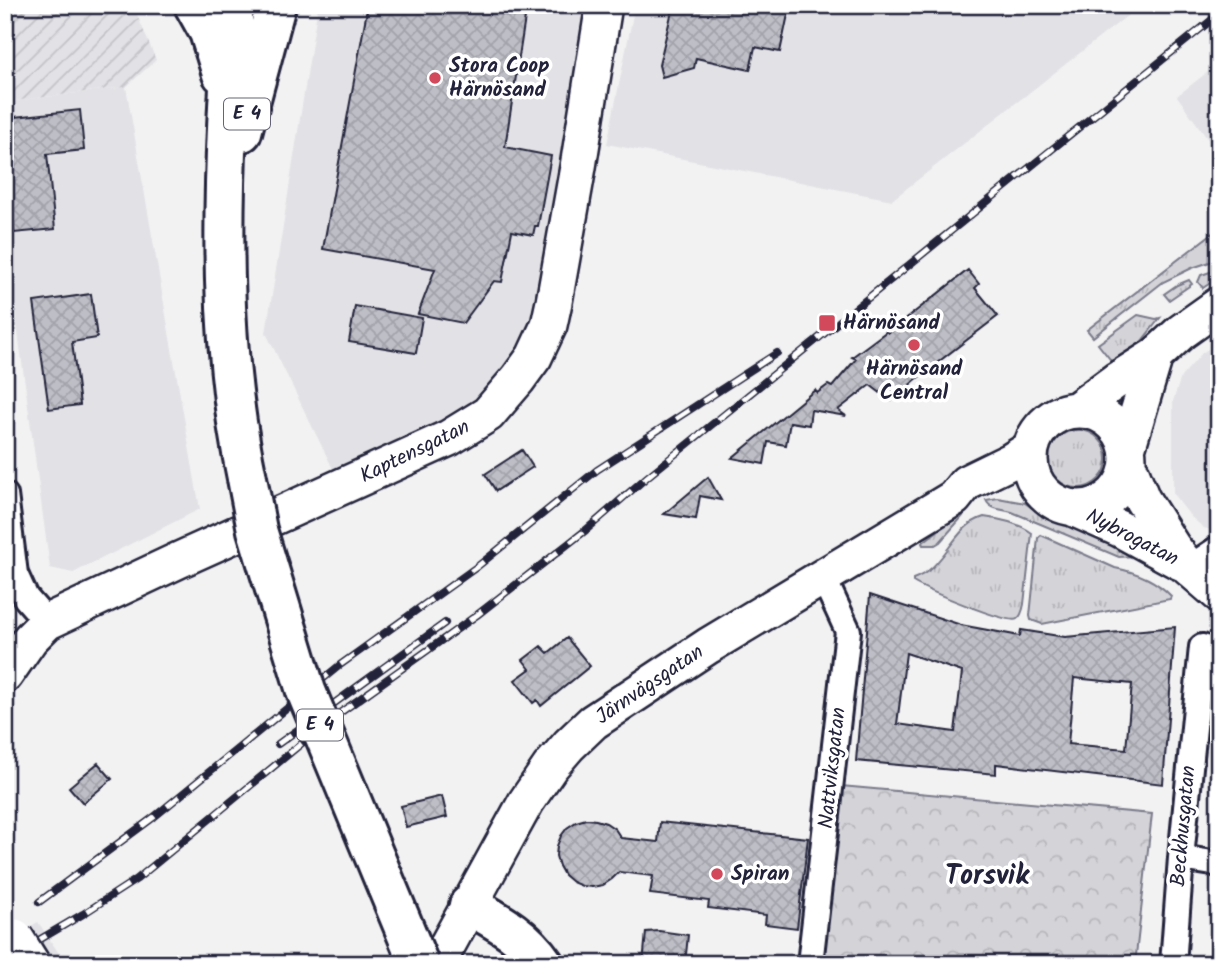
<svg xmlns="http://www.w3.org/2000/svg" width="1224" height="969" viewBox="0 0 1224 969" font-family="Kalam,sans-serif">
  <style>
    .built { fill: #e2e2e6 }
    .industrial { fill: url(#industrial-furrows) }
    .grass { fill: url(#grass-tufts); stroke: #7a7a8a; stroke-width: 2 }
    .park { fill: url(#park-crowns); stroke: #7a7a8a; stroke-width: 2 }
    .building { fill: url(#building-cross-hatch); stroke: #22223b; stroke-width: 2; fill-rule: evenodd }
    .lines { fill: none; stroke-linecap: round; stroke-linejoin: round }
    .street-casing { stroke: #22223b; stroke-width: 30 }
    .secondary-casing { stroke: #22223b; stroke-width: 40 }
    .highway-casing { stroke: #22223b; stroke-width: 44 }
    .street { stroke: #fff; stroke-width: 24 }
    .secondary { stroke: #fff; stroke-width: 35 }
    .highway { stroke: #fff; stroke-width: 38 }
    .rail-casing { stroke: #22223b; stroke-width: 8 }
    .rail { stroke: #fff; stroke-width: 5; stroke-dasharray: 16; stroke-linecap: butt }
    .secondary-bridge-casing { stroke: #22223b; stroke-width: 40; stroke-linecap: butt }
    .highway-bridge-casing { stroke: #22223b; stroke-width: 44; stroke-linecap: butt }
    .secondary-bridge { stroke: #fff; stroke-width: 35 }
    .highway-bridge { stroke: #fff; stroke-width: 38 }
    .poi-dot { fill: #d1495b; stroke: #fff; stroke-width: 2.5 }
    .labels { text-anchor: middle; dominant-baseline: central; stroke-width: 7; stroke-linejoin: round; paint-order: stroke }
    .shield { fill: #fff; stroke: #646476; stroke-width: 2 }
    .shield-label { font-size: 19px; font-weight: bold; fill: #22223b }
    .poi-label { font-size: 21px; font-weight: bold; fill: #22223b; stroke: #fff; text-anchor: start }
    .street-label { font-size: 21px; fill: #22223b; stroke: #fff }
    .district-label { font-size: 28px; font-weight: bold; fill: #22223b; stroke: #fff }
  </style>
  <defs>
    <pattern id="industrial-furrows" width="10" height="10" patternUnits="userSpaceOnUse" patternTransform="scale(1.75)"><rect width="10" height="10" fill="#e2e2e6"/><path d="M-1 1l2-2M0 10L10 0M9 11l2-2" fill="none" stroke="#c2c2c6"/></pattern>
    <pattern id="grass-tufts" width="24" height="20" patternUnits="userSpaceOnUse" patternTransform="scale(1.75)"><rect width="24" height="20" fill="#d3d3d8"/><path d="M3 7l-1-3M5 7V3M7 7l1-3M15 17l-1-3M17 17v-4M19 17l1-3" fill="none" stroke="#b5b5ba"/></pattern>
    <pattern id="park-crowns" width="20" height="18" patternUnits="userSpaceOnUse" patternTransform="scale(1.75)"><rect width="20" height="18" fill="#d3d3d8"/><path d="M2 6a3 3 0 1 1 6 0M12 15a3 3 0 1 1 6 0" fill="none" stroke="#b5b5ba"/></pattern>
    <pattern id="building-cross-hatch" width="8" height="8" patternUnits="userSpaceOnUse" patternTransform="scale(1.75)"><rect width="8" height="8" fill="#bebec6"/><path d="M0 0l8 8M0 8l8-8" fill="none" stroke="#a3a3ab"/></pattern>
  </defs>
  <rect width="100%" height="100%" fill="#f2f2f3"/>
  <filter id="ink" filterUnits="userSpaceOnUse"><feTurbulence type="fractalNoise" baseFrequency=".0143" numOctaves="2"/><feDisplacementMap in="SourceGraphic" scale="14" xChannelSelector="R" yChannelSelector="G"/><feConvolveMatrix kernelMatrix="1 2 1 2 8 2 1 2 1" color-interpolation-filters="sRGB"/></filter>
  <g filter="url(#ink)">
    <path class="built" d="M318 5H587L530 324 483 400 334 471 266 333Z
      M635 5H1141L892 200 607 144Z
      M1219 63V155L1177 96Z
      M126 87 200 509 73 573 50 568 5 237V102Z
      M1219 342V528L1214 531 1204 528 1191 517 1173 494V401L1181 377 1202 353Z
      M38 922 66 964H5V941Z"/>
    <path class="industrial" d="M5 5H133L156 60 126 87 5 102Z"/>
    <path class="grass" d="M1219 228V259L1192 268 1163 282 1093 337 1087 330Z
      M1219 269V277L1203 288 1198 282 1201 275Z
      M1189 280 1192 284 1169 300 1164 294 1177 285Z
      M1138 315 1156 319 1160 318 1130 356 1117 368 1098 344Z
      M1049 459a29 29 0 1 1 58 0a29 29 0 1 1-58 0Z
      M998 498 1025 503 1044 516 1116 541 1137 556 1119 557 1012 512C1002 509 990 510 986 500Z
      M962 512 963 516 940 542 935 545H923L922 543Z
      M984 517C1000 519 1019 523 1032 533L1024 604C1023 609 1022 616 1017 619 1009 625 924 589 913 582V579C918 577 924 574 928 571 949 555 957 525 984 517Z
      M1041 535 1115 568C1136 572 1156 580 1171 596L1170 599 1042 624 1031 620 1030 616 1038 538Z"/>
    <path class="park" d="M841 786 1152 814 1135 964H821Z"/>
    <path class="building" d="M368 5H527L505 147 551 156 538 226H535L533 235 512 231 502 282 494 281 463 323 418 314 435 269 323 249Z
      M689 5H790L780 52 755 47 750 70 696 58 694 68 662 77 659 65 672 11Z
      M80 110 84 150 47 154 55 229 14 233 5 146V118Z
      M968 270 979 284 975 288 998 316 920 376 891 401 870 385 838 410 846 416 811 410 809 425 790 422 786 445 768 442 764 464 732 458 815 390 817 393 828 385 832 387 856 359 852 357 887 331 888 333Z
      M91 294 97 338 72 342 80 405 49 409 34 302Z
      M355 306 422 318 416 353 349 342Z
      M522 450 533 467 496 491 485 474Z
      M708 477 721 500 700 496 696 519 664 514Z
      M870 595 961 625 1020 636 1021 630 1065 637 1175 627 1163 784 996 764V774L856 761ZM906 653 962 672 955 732 897 724ZM1074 678 1132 684 1126 749 1068 744Z
      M567 638 590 666 541 706 537 700 533 703 515 680 530 669 523 660 541 646 548 653Z
      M98 763 112 779 83 803 69 787Z
      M442 796 447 817 406 827 401 806Z
      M586 819 596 820 606 823 615 829 621 838 658 842 660 822 808 838 797 928 765 924 766 915 708 908 709 901 650 894 653 876 619 872 612 879 603 885 592 887 582 886 572 882 564 875 559 866 556 856 557 846 561 836 567 828 576 822Z
      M659 931 688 935 685 964H643L646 932Z"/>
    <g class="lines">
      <defs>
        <path id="street" d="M5 495 15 574 26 598 47 622
          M1189 568 1219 548
          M1181 858 1219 864
          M810 964 848 631 823 577
          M1173 964 1181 858 1202 647"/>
        <path id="secondary" d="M1030 459a49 49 0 1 1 98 0a49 49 0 1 1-98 0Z
          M1076 410 1117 380 1155 356 1181 332 1219 305
          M1127 449 1155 356
          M1128 464 1142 499 1173 548 1189 568 1219 594
          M1075 509 1120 529 1180 562
          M5 675 30 639 47 622 179 560 449 438 488 414 518 379 534 357 549 325 554 302 578 167 604 5
          M437 964 526 802 550 767 569 745 593 722 708 646 954 498 966 483 1011 461 1030 449"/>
        <path id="highway" d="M194 5 209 32 222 74
          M234 5C224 162 214 324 247 478
          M242 132 276 5
          M469 905C499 922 524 935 544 964"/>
      </defs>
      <use href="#street" class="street-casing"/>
      <use href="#secondary" class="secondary-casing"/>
      <use href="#highway" class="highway-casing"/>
      <use href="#street" class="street"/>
      <use href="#secondary" class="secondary"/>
      <use href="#highway" class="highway"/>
      <defs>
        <path id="rail" d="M278 744 445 623
          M39 902 154 817 340 665 478 566 597 470 777 353
          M5 960 83 914 137 879 330 720 477 615 586 530 647 477 1219 14"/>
      </defs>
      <use href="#rail" class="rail-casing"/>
      <use href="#rail" class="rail"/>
      <defs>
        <path id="secondary-bridge" d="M15 937 32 964"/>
        <path id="highway-bridge" d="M247 478 257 530 306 691 419 964"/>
      </defs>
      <use href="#secondary-bridge" class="secondary-bridge-casing"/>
      <use href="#highway-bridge" class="highway-bridge-casing"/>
      <use href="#secondary-bridge" class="secondary-bridge"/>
      <use href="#highway-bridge" class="highway-bridge"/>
    </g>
  </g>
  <g class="poi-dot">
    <circle cx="435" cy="78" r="7"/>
    <rect x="818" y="314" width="18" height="18" rx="3.5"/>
    <circle cx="914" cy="345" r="7"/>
    <circle cx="717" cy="874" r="7"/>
  </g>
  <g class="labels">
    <g class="shield">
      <rect x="224" y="98.5" width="46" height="31" rx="5"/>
      <rect x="297" y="709.5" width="46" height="31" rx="5"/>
    </g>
    <g class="shield-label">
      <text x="247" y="114">E 4</text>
      <text x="320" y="725">E 4</text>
    </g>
    <g class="poi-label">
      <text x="449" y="66">Stora Coop<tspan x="449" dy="24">Härnösand</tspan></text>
      <text x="843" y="323">Härnösand</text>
      <text x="914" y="369" text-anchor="middle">Härnösand<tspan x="914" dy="24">Central</tspan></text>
      <text x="731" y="874">Spiran</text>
    </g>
    <g class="street-label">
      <text transform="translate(415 452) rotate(-26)">Kaptensgatan</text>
      <text transform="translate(1132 538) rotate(27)">Nybrogatan</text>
      <text transform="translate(650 685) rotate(-34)">Järnvägsgatan</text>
      <text transform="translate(833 768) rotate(-84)">Nattviksgatan</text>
      <text transform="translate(1184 826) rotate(-85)">Beckhusgatan</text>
    </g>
    <g class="district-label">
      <text x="987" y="876">Torsvik</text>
    </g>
  </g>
  <rect width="1224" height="969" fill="none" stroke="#fff" stroke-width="28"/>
  <rect x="14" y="14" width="1196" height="941" fill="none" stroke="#22223b" stroke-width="2.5" filter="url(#ink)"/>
</svg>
